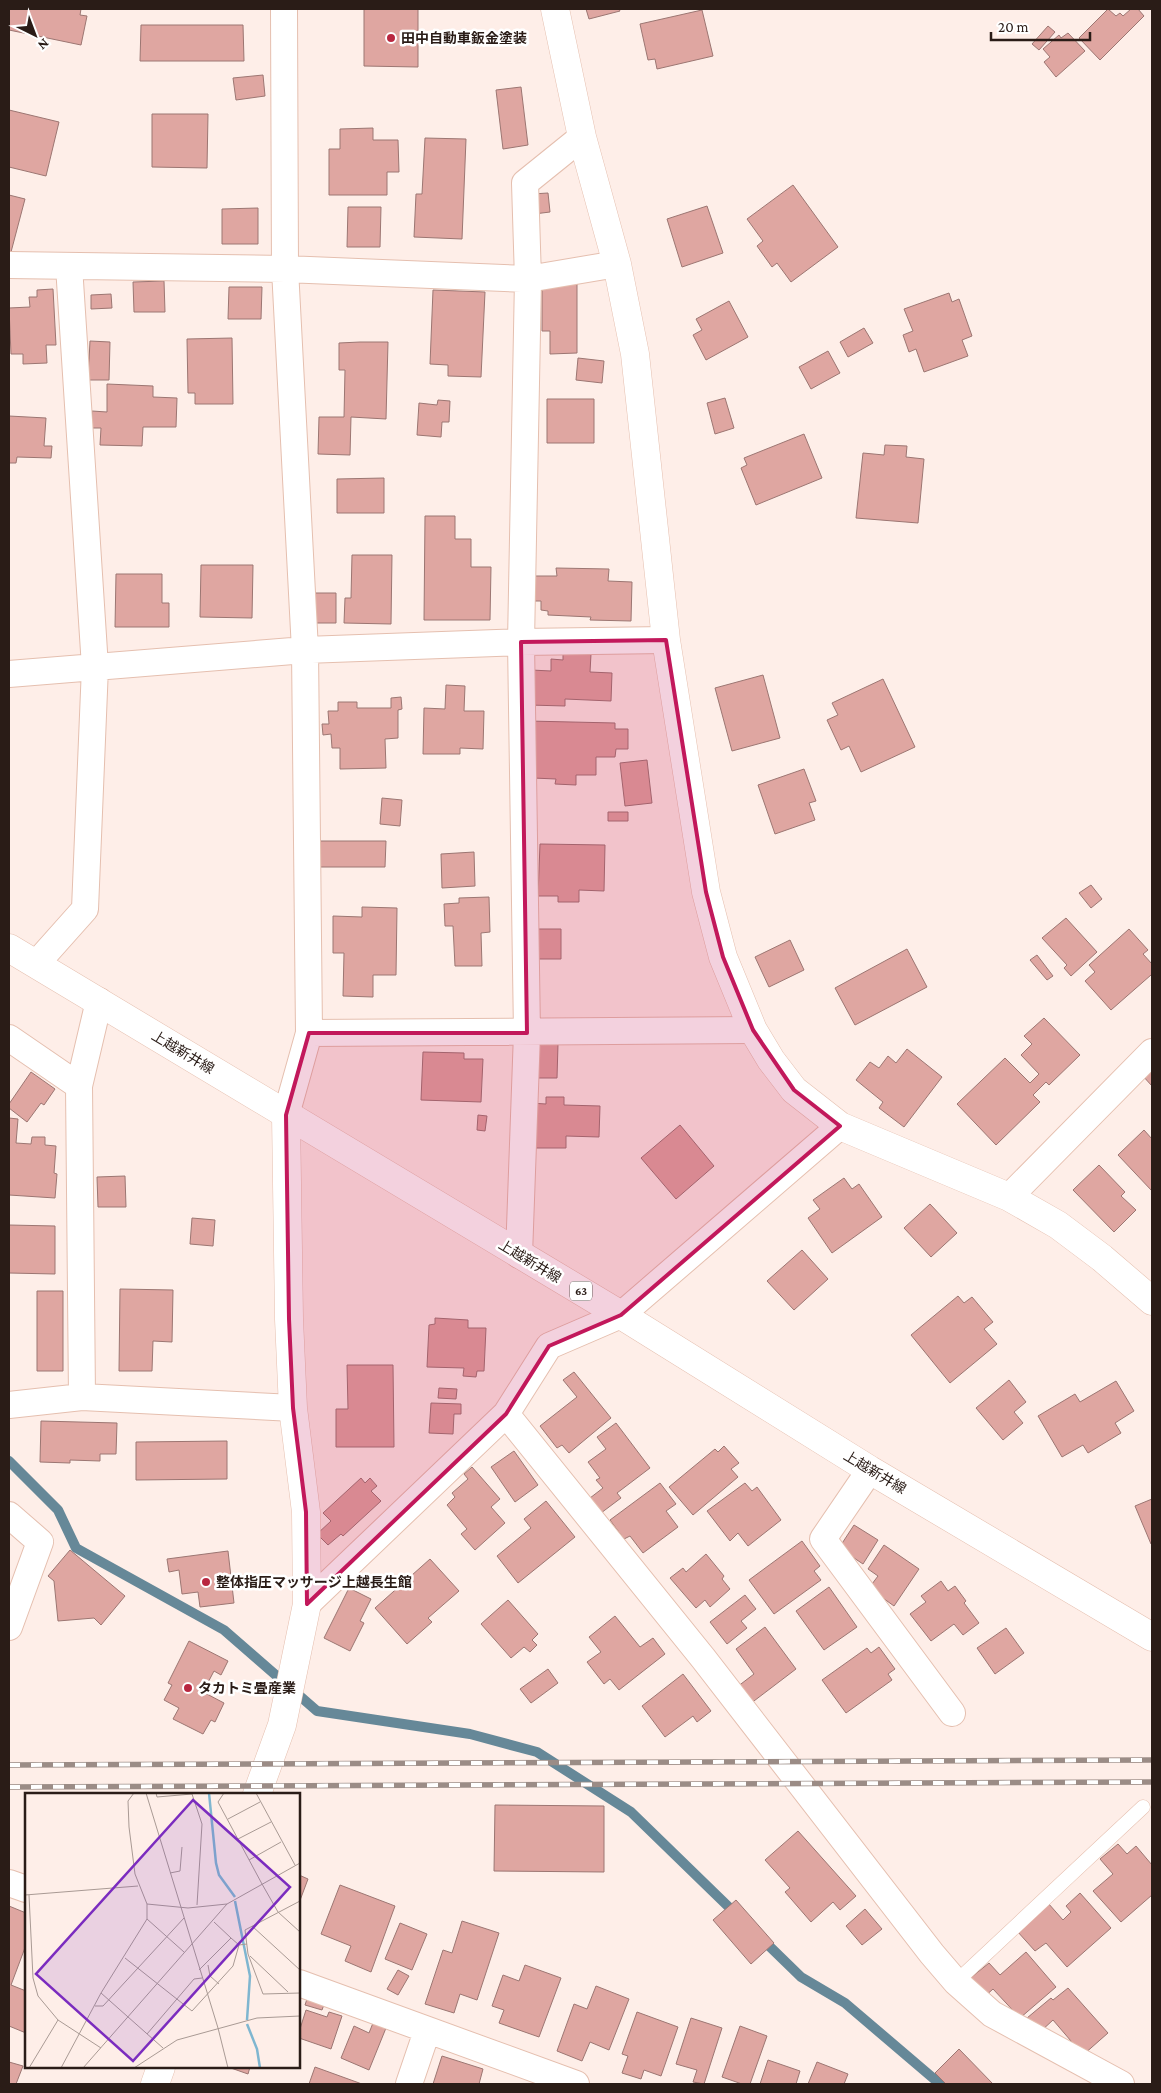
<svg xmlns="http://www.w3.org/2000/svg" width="1161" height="2093" viewBox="0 0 1161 2093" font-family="'Crimson Pro','Noto Sans JP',serif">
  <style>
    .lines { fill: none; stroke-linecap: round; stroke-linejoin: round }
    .stream { stroke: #668898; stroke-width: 10 }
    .building { fill: #dfa6a1; stroke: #9c7672 }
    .lane-casing { stroke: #e5bfaf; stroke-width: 15 }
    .street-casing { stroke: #e5bfaf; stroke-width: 28 }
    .secondary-casing { stroke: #e5bfaf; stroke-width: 29 }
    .primary-casing { stroke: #e5bfaf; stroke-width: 29 }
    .lane { stroke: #fff; stroke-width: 14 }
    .street { stroke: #fff; stroke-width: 26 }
    .secondary { stroke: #fff; stroke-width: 28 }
    .primary { stroke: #fff; stroke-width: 28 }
    .rail-casing { stroke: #9b8c86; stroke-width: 5.5 }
    .rail { stroke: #fff; stroke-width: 4; stroke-dasharray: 11; stroke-linecap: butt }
    .marked { fill: #c2185b; fill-opacity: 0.2; stroke: #c2185b; stroke-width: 4; stroke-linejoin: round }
    .poi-dot { fill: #b92740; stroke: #fff; stroke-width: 2 }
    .labels { text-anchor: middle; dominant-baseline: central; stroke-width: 5; stroke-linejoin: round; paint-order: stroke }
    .shield { fill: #fff; stroke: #6a605d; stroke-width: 1 }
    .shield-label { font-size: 12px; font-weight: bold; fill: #2a1c17 }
    .poi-label { font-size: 14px; font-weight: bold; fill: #2a1c17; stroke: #fff; text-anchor: start }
    .street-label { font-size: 14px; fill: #2a1c17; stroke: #fff }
    .inset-river { fill: none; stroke: #7fb6d0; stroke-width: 2.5 }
    .inset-road { fill: none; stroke: #a99a94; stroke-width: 1 }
    .view { fill: #7b2cbf; fill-opacity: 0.15; stroke: #7b2cbf; stroke-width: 2.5 }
    .inset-edge { fill: none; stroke: #2a1c17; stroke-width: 2.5 }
  </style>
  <rect width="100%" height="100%" fill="#feeee8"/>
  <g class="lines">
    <path class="stream" d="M9 1461 58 1510 76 1548 224 1630 317 1711 470 1734 537 1752 631 1812 738 1916
      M761 1938 801 1977 845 2003 940 2084"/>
  </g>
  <path class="building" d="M9 9H81L80 15 87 16 81 45 9 30Z
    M364 9H418V67L364 66Z
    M586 9H619L620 11 589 19Z
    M1108 9 1116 16 1120 13 1123 16 1131 9H1138L1144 16 1100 60 1079 38Z
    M702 10 713 56 657 69 655 59 648 60 640 24Z
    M141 25H243L244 61H140Z
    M1048 26 1055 32 1039 50 1032 44Z
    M1068 33 1085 51 1056 77 1044 62 1050 57 1043 49 1059 35 1061 38Z
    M263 75 265 96 236 100 233 78Z
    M521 87 528 145 503 149 496 90Z
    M9 110 59 122 46 176 9 167Z
    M152 114H208L207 168 152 167Z
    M373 128V140H398L399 172H387V195H329V149H340V129Z
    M425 138 466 139 462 239 414 237 416 194H422Z
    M793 185 838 247 791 282 777 263 772 267 757 246 763 241 747 219Z
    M548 193 550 212 534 214 532 194Z
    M9 195 25 199 11 252H9Z
    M707 206 723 253 682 267 667 219Z
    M348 207H381L380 247H347Z
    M258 208V244H222V209Z
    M542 277H577V353L550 354V331H542Z
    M164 281 165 312H134L133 282Z
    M229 287H262L261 319H228Z
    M53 289 56 345H46L47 363 23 364V354H11L9 308 30 307 29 297H37V290Z
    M433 290 485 292 481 377 448 376V365L430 364Z
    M949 293 952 302 959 299 972 336 962 340 968 356 924 372 916 349 909 352 903 335 913 331 904 309Z
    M111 294 112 308 91 309V295Z
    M729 301 748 337 706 360 693 335 702 330 696 319Z
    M864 328 873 343 848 357 840 342Z
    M232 338 233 404H195V393H188L187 339Z
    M90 341 110 342 109 380H88Z
    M360 342H388L386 419 351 417 350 455 318 454 319 417H344L345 370H339V343Z
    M828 351 840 373 811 389 799 367Z
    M578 358 604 361 602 383 576 380Z
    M107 384 153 386V397L177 398 176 427H143L142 446 100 445 101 428H92V411L107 412Z
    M725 398 734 428 715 434 707 403Z
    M547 399H594V443H547Z
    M438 400 450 401 449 422H442L441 437 417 435 419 403 437 405Z
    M9 416 46 418 44 446H52L51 458 17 457 16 463H9Z
    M804 434 822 478 756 505 741 468 747 465 744 458Z
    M885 445 907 446 906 457 924 459 918 523 856 518 863 453 884 455Z
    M384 478V513H337V479Z
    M425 516H455V539H471V567H491L490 620H424Z
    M352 555H392L391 624 344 623 345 598H351Z
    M201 565H253L252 618 200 617Z
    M556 568 609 569 608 581 632 582 631 621 590 620 591 617 548 615V611L541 610V601H527L528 576H557Z
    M116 574H162V603H169V627H115Z
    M312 593H336V623H312Z
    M563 653 591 654 590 672 612 673 611 701 565 699V706L529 705 531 670 551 671V659L563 660Z
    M763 675 780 738 732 751 715 688Z
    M883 679 915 747 861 772 849 746 841 750 827 720 838 715 832 703Z
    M446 685 465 686 464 711H484L483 749 460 748V754H423L424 708 445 709Z
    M401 697 402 709 398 710V738L385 739 386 768 340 769V748H332L331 734 323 735 322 724H329L328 711H338V702H357V708H391V698Z
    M528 721 615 723V729H628V749H616L615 757H596V775H576V785L555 784 556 779 533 778Z
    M647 760 652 803 625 806 620 763Z
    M804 769 816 801 809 803 815 820 775 834 758 785Z
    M382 798 402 800 400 826 380 824Z
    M608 812H628V821H608Z
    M320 841H386L385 867H319Z
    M540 844 605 845 604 891 579 890V902H558V896H538Z
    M474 852 475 886 442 888 441 854Z
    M1091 885 1102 899 1091 908 1079 893Z
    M489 897 490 932 481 933 482 966H455L453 926H445L444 904 459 903V898Z
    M362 907 397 908 396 975H373V997L343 996 344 953H333V916L362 917Z
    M1066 918 1097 952 1071 976 1064 968 1067 965 1042 938Z
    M533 929H561V959H533Z
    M1129 929 1148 950 1143 954 1152 964V976L1151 975 1111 1010 1085 981 1095 972 1089 965Z
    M790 940 804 970 769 987 755 957Z
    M907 949 927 987 855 1025 835 988Z
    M1037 955 1053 976 1047 980 1030 960Z
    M1044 1018 1080 1055 1049 1085 1046 1082 1033 1095 1040 1102 996 1145 957 1104 1005 1058 1030 1083 1039 1074 1021 1055 1032 1044 1024 1036Z
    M531 1044H558L557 1078H531Z
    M907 1049 942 1077 904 1127 879 1108 883 1102 856 1080 870 1062 879 1068 888 1056 896 1063Z
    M423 1052 464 1053V1059H483L481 1102 421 1100Z
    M1152 1066V1086L1142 1075Z
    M31 1072 55 1089 44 1105 41 1103 27 1122 9 1108V1104Z
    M546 1097H564V1105L600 1106 599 1137 566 1136V1148H533L530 1103 546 1104Z
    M478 1115 487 1116 485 1131 477 1130Z
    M9 1118 18 1119 16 1143 31 1144 32 1137H45V1145L56 1146 54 1173 57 1174 55 1198 9 1195Z
    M680 1125 714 1166 676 1199 641 1158Z
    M1144 1130 1152 1139V1191L1118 1155Z
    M1099 1165 1125 1192 1121 1196 1136 1210 1114 1232 1073 1190Z
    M125 1176 126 1207H98L97 1177Z
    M844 1178 852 1189 859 1184 882 1217 832 1253 808 1218 820 1209 813 1200Z
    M930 1204 957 1233 931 1257 904 1228Z
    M192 1218 215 1220 213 1246 190 1244Z
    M9 1225 55 1226V1274L9 1273Z
    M802 1250 828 1279 794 1310 767 1281Z
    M120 1289 173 1290 172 1342 153 1341 152 1371H119Z
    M37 1291H63V1371H37Z
    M958 1296 964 1303 972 1297 993 1322 984 1329 997 1344 950 1383 911 1335Z
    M435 1318 468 1320V1328H486L484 1371H477L476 1377 463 1376 464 1368 427 1367 429 1325 435 1324Z
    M347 1365H393L394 1447H336V1409H348Z
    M574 1372 611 1418 569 1453 562 1445 557 1448 540 1426 577 1397 563 1380Z
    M1009 1380 1026 1402 1014 1412 1023 1423 1003 1440 976 1408Z
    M1116 1381 1134 1411 1115 1423 1121 1433 1088 1453 1083 1445 1062 1457 1038 1416 1075 1394 1080 1402Z
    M439 1388 457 1389 456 1399 438 1398Z
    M431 1403 461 1404V1414H454L453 1434 429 1433Z
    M41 1421 117 1423 116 1454H100V1461L70 1460V1463L40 1462Z
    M616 1423 650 1468 617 1493 621 1498 601 1513 590 1498 603 1488 596 1480 600 1478 588 1462 606 1449 597 1437Z
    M227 1441V1479L136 1480V1442Z
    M724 1446 739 1463 731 1469 738 1477 693 1515 669 1487 715 1449 718 1452Z
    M514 1451 538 1485 515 1502 491 1467Z
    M472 1467 500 1499 491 1507 505 1523 475 1550 461 1534 467 1529 447 1505 455 1497 452 1493 468 1479 464 1474Z
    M361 1478 365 1483 370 1478 377 1486 371 1491 381 1501 343 1536 341 1534 328 1545 317 1534 331 1521 323 1513Z
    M660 1483 676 1504 666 1511 678 1527 643 1553 630 1536 624 1539 610 1520Z
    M745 1483 752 1491 757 1487 781 1520 748 1546 738 1533 730 1541 707 1511Z
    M1152 1499V1543L1151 1544 1135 1506Z
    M546 1501 575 1537 518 1583 497 1556 531 1528 524 1519Z
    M854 1525 878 1540 863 1564 839 1548Z
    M802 1541 820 1566 814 1571 821 1580 774 1614 749 1580Z
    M884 1545 919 1569 894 1606 869 1588 878 1576 868 1569Z
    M70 1550 125 1596 101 1625 94 1618 58 1621 54 1581 48 1576Z
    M228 1551 234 1603 200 1607 198 1592 182 1594 179 1570 169 1572 167 1559Z
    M706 1554 724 1576 722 1579 730 1589 710 1607 705 1600 696 1608 670 1578 683 1568 686 1572Z
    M430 1559 459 1591 428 1618 432 1622 407 1644 375 1608Z
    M941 1581 948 1591 955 1586 966 1601 964 1603 979 1623 963 1635 954 1624 931 1641 910 1614 926 1602 921 1596Z
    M829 1587 857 1627 824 1650 796 1611Z
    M349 1588 371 1599 360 1621 364 1623 350 1651 324 1638Z
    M745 1595 756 1609 741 1621 747 1628 727 1644 710 1622Z
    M508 1600 538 1634 532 1640 537 1645 530 1652 524 1647 511 1658 481 1624Z
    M615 1616 640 1647 653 1638 665 1654 619 1690 610 1679 604 1684 587 1662 601 1652 589 1637Z
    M765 1627 796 1669 750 1704 737 1687 754 1674 736 1649Z
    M1006 1628 1024 1653 995 1674 977 1648Z
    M189 1641 228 1661 221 1675 214 1671 203 1692 224 1703 215 1722 211 1720 203 1734 173 1719 179 1708 164 1700 172 1685 168 1683Z
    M879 1647 895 1669 888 1674 892 1680 846 1713 822 1680 867 1648 871 1653Z
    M548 1669 558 1683 531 1703 520 1689Z
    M683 1674 711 1711 697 1722 693 1716 665 1737 642 1706Z
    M495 1805 604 1806V1872L494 1871Z
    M798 1831 856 1896 840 1910 833 1902 811 1922 785 1892 790 1888 765 1860Z
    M1118 1844 1127 1854 1136 1846 1152 1865V1895L1121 1922 1093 1891 1113 1874 1100 1859Z
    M299 1875 308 1879 299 1903Z
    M340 1885 395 1906 371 1972 345 1961 351 1946 321 1934Z
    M1080 1893 1111 1928 1067 1967 1046 1943 1035 1951 1017 1931 1048 1903 1063 1920 1071 1912 1066 1906Z
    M736 1900 774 1943 751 1964 713 1920Z
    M9 1906 26 1913V1945L11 1985 26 1991V2033L9 2026Z
    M865 1909 882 1929 862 1945 846 1926Z
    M462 1921 499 1933 477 2000 460 1994 454 2013 425 2004 443 1950 452 1953Z
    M400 1923 427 1934 412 1970 385 1959Z
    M1026 1952 1056 1987 1020 2018 993 1989 983 1998 968 1980 989 1963 1000 1975Z
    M525 1965 561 1978 539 2037 499 2023 504 2010 492 2006 503 1975 519 1981Z
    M398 1970 409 1976 398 1995 387 1989Z
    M596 1986 629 1999 609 2050 590 2042 582 2061 557 2051 574 2004 587 2009Z
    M1068 1988 1108 2033 1083 2055 1053 2020 1040 2032 1027 2018 1051 1998 1053 2000Z
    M308 1996 325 2002 322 2010 305 2005Z
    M306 2010 327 2017 329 2012 342 2016 331 2049 299 2038V2032Z
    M637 2012 678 2027 661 2076 644 2070 641 2079 622 2073 628 2056 622 2054Z
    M691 2018 722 2028 704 2084 693 2082 697 2070 676 2064Z
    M373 2023 386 2028 369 2070 341 2058 354 2026 369 2033Z
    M740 2026 767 2036 750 2084H742L722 2077Z
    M959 2049 993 2084H946L935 2073Z
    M442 2056 483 2069 479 2084H433Z
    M768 2060 800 2071 796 2084H760Z
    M9 2062 23 2066 16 2084H9Z
    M817 2062 848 2074 844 2084H808Z
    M228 2067H250L248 2074Z
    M315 2067 362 2084H309Z"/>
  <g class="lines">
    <defs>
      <path id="lane" d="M956 1982 1143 1807"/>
      <path id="street" d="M284 9 285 269 305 650 309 1033 286 1115
        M9 265 285 269 528 279 617 264
        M9 674 305 650 521 642 666 640
        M36 964 85 909 95 667 69 266
        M309 1033 753 1030
        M9 1038 79 1086
        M1009 1197 1152 1052
        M519 1255 527 1033 521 642 528 279 525 183 582 137
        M82 1397 293 1408
        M9 1405 82 1397 79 1086 99 1001
        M506 1414 703 1658 932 1954 956 1982 992 2014 1121 2084
        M870 1470 823 1539 952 1713
        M9 1515 40 1542 9 1627
        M307 1604 506 1414 549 1346 621 1315 840 1126
        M9 1883 26 1889
        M299 1983 576 2084
        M409 2084 427 2031"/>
      <path id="secondary" d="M555 9 582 137 617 264 635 354 666 640 706 892 723 957 753 1030 771 1060 794 1090 840 1126 1009 1197 1058 1225 1102 1258 1152 1301
        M257 1794 282 1725 307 1604 306 1512 293 1408 289 1319 286 1115
        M155 2084 161 2067"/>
      <path id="primary" d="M9 948 621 1315 870 1470 1152 1637"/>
    </defs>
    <use href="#lane" class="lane-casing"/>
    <use href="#street" class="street-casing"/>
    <use href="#secondary" class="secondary-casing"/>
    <use href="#primary" class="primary-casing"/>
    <use href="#lane" class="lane"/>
    <use href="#street" class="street"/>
    <use href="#secondary" class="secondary"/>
    <use href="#primary" class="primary"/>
    <defs>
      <path id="rail" d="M9 1765 1152 1760
        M9 1787 1152 1782"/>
    </defs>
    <use href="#rail" class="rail-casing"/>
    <use href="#rail" class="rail"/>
  </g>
  <path class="marked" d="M666 640 706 892 723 957 753 1030 794 1090 840 1126 621 1315 549 1346 506 1414 307 1604 306 1512 293 1408 289 1319 286 1115 309 1033H527L521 642Z"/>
  <g class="poi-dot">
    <circle cx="391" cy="38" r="5"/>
    <circle cx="206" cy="1582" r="5"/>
    <circle cx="188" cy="1688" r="5"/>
  </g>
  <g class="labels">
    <rect class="shield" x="570" y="1281.5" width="22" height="19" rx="4"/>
    <g class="shield-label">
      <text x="581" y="1291">63</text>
    </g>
    <g class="poi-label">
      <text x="401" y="38">田中自動車鈑金塗装</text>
      <text x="216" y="1582">整体指圧マッサージ上越長生館</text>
      <text x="198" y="1688">タカトミ畳産業</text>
    </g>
    <g class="street-label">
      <text transform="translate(183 1052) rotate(31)">上越新井線</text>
      <text transform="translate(530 1261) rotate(31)">上越新井線</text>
      <text transform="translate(875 1472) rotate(31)">上越新井線</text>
    </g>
  </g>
  <g transform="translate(25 1793)">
    <rect width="275" height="275" fill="#feeee8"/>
    <path class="inset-river" d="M184 0 191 70 194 82 210 104M210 108 225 183 222 227M222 231 232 256 235 275"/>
    <path class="inset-road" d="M121 0 193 235 203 275M131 0 132 4 167 1 177 31 172 112M199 0 193 9 237 91 253 119 275 139M231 0 270 72M203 26 235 9M213 46 246 29M224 67 256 49M145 80 155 78 157 54M0 102 113 93M4 102 8 185 13 203 33 227 76 255M275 108 220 137 223 161 238 201 275 200M122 111 163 115 202 111M122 126 159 159M189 129 206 145M227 133 275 177M225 163 263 199M100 165 167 218 208 173 214 152 222 151M183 172 185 183 194 191M174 177 206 145 214 152M76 200 138 255M70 213H78L159 125M122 241 169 186 177 185M4 275 33 227M36 275 76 200 122 126V111L110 81 104 34 103 8 109 0M58 275 202 111 275 70M109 275 152 247 232 225 275 223M275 275V247"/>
    <path class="view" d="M168 7 265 94 108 268 11 181Z"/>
    <rect width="275" height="275" class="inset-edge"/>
  </g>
  <rect width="1161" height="2093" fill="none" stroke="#2a1c17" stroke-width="20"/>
  <g transform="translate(35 35) rotate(138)" stroke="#ffffff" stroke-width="4" paint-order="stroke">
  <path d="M0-4L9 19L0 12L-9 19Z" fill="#2a1c17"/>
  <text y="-8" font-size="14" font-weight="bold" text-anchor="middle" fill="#2a1c17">N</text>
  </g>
  <path d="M991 32v8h99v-8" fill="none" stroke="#2a1c17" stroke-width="2.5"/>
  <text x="998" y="32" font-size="15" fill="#2a1c17" stroke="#ffffff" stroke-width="4" paint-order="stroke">20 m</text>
</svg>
